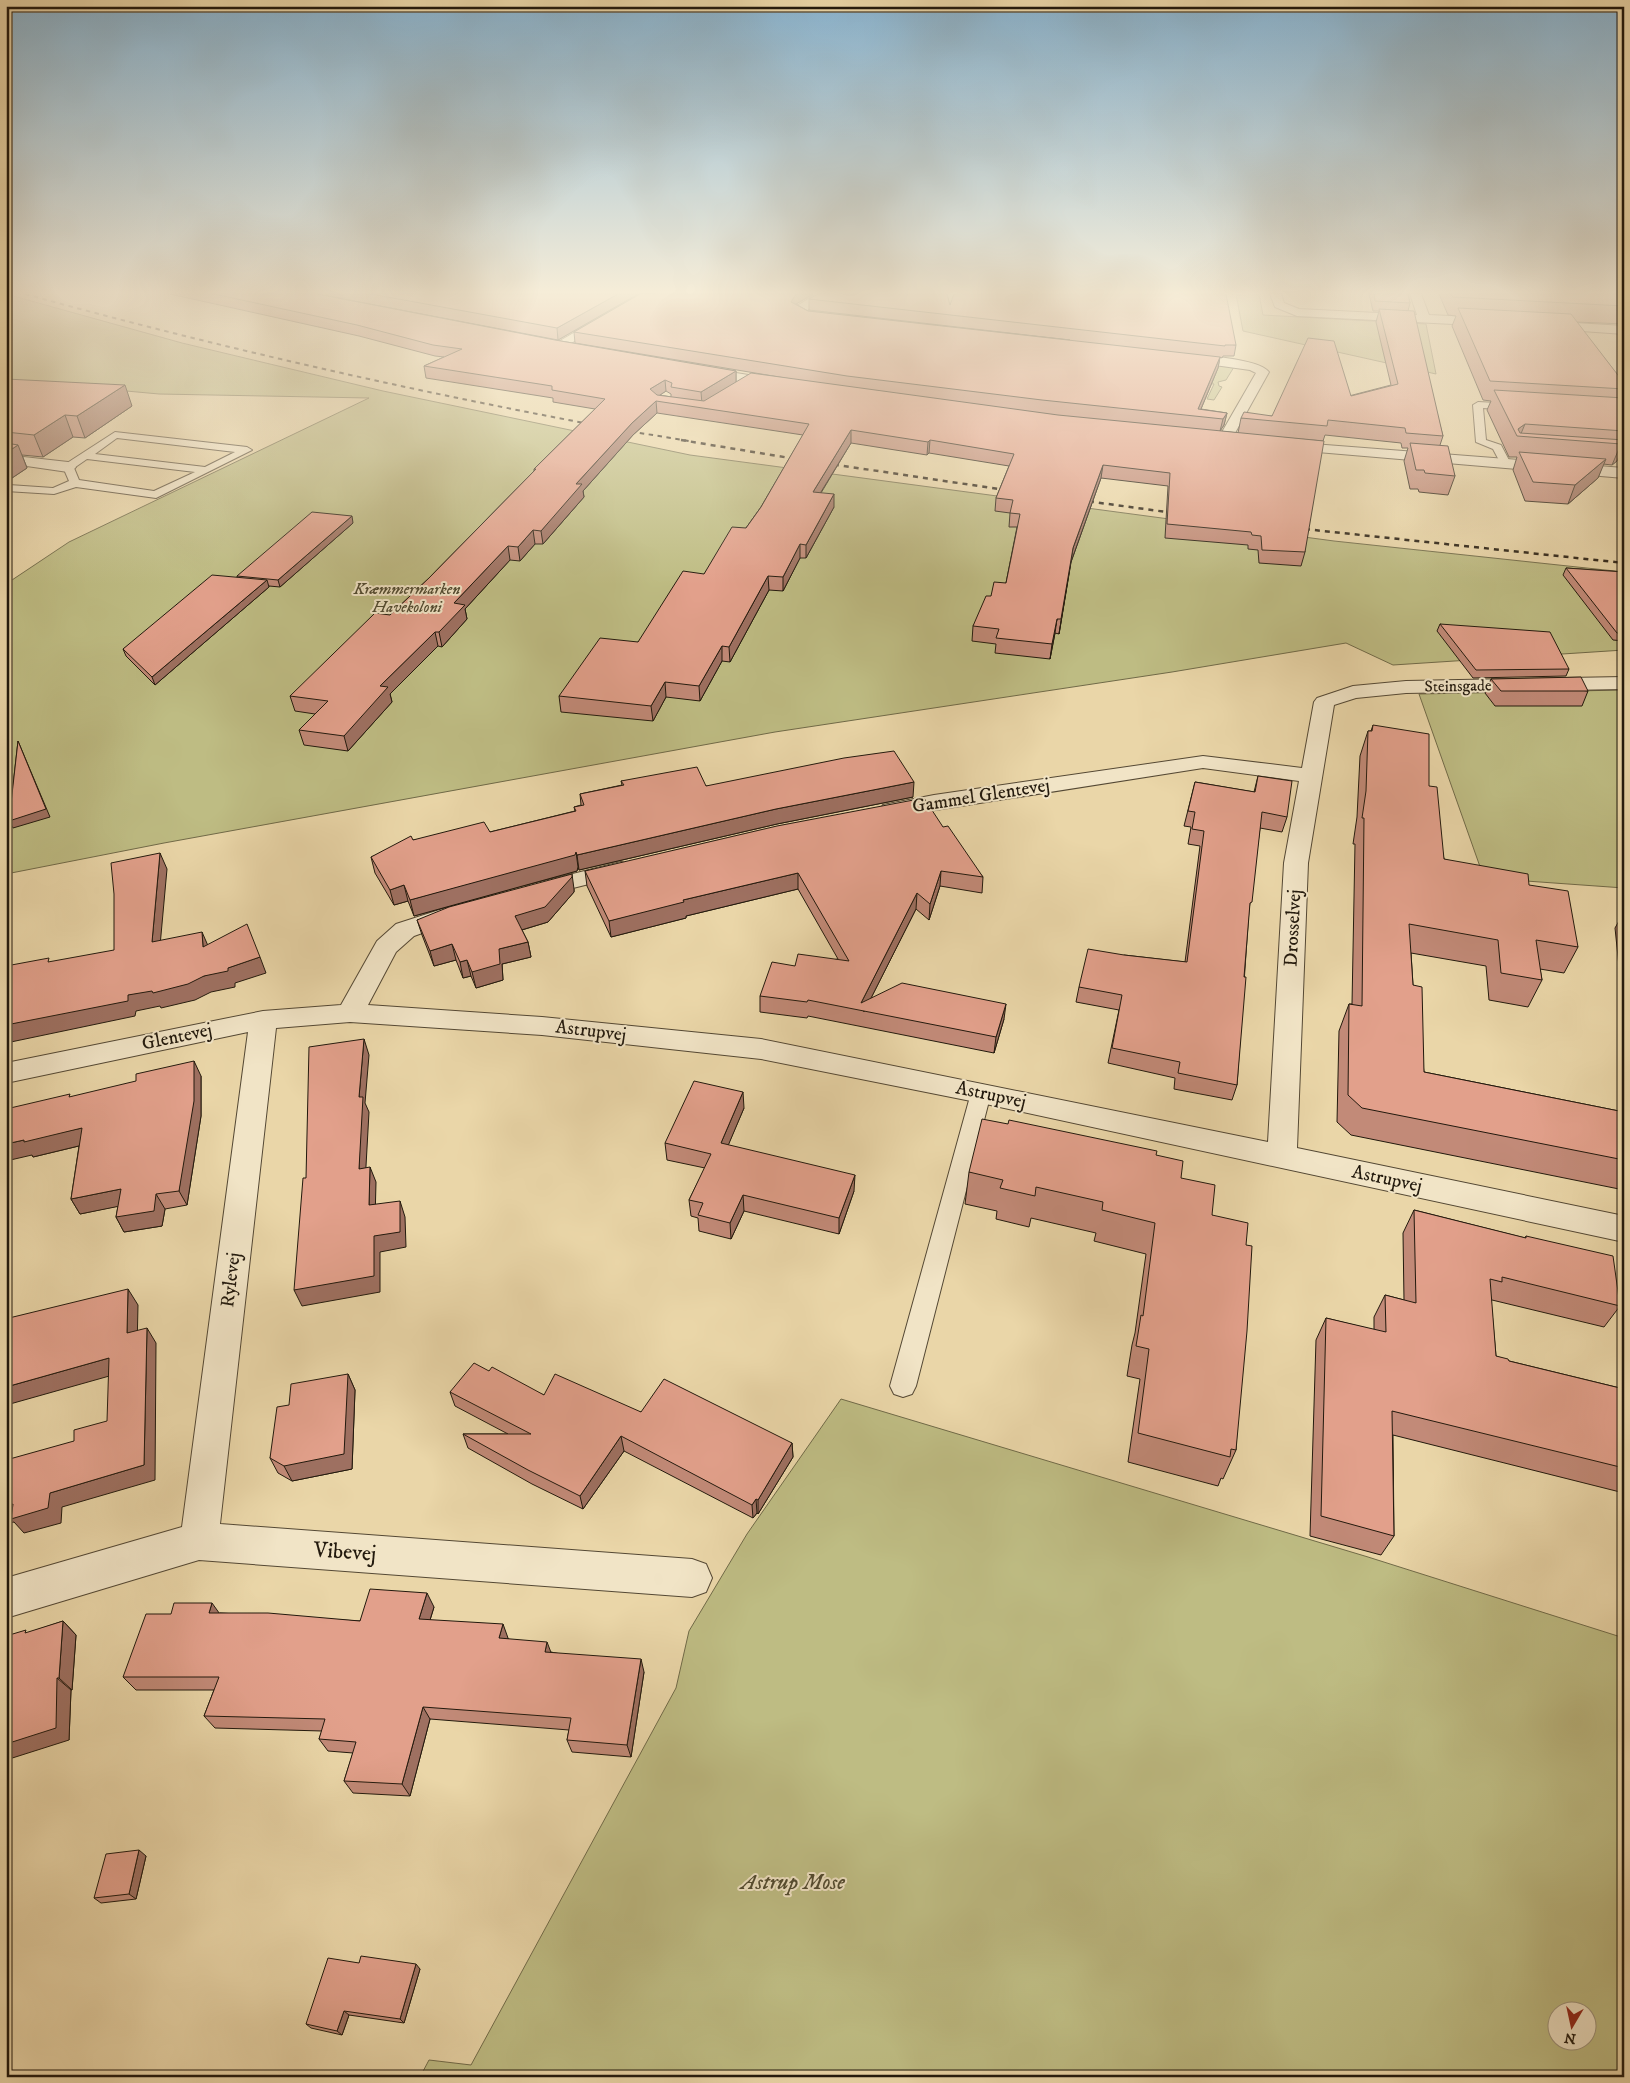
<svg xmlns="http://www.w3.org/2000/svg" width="1630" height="2083" viewBox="0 0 1630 2083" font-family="'IM FELL DW Pica',serif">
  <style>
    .green { fill: #bebc83; stroke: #706a48; fill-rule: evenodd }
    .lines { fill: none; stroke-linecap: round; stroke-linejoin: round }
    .service-casing { stroke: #544834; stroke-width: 2 }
    .minor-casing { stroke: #544834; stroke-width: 2 }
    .tertiary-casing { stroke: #544834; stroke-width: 2 }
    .service { fill: #f1e4c6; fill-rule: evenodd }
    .minor { fill: #f1e4c6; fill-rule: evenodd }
    .tertiary { fill: #f1e4c6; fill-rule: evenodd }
    .rail-far1 { stroke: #22190d; stroke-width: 2; stroke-dasharray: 4.5 4.5; stroke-linecap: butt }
    .rail { stroke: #22190d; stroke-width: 2.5; stroke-dasharray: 5 5; stroke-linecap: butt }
    .wall { fill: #c28a78; stroke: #22190d; fill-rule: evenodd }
    .shaded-wall { fill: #9e7061; stroke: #22190d }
    .building { fill: #e2a08b; stroke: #22190d }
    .labels { text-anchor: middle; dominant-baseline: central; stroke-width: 4; stroke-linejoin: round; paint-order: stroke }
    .far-park-label { font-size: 16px; font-style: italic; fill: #514a30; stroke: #f1e4c6 }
    .far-street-label { font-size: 16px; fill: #22190d; stroke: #f1e4c6 }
    .street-label { font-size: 19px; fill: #22190d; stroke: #f1e4c6 }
    .near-street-label { font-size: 22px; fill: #22190d; stroke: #f1e4c6 }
    .near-park-label { font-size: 22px; font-style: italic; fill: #514a30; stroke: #f1e4c6 }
  </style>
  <rect width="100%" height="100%" fill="#ead6a8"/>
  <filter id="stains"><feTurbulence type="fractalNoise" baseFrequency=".004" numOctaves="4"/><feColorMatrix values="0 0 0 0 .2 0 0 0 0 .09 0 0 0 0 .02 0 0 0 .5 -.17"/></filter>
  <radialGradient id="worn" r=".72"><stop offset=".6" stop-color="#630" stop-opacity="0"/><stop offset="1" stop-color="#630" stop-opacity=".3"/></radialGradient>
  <path class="green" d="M6 294 182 343 383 391 690 455 1334 541 1624 572V650L1393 665 1346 643 1172 672 775 732 164 843 6 874V584L69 542 369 398 159 394 6 380Z
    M1236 294H1259L1263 315 1426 324 1436 374 1243 331Z
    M1173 359 1234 367 1226 380 1218 382 1219 386 1222 387 1214 400 1207 399 1214 384 1205 383Z
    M1624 690V888L1484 878 1419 694Z
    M841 1399 1368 1557 1624 1638V2077H420L429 2060 471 2065 676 1688 689 1631 747 1534ZM1558 2010H1588V2040H1558Z"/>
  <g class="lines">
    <defs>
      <path id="service" d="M1478 402 1516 404 1521 407 1516 410 1483 408 1486 440 1501 445 1511 464 1510 466H1502L1493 449 1476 442 1473 405Z
        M115 432 247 447 252 450 156 498 76 487 54 494 6 491V485H9L53 488 69 481 63 467 64 465ZM117 438 235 452 205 467 95 454ZM87 459 195 472 154 491 79 480 74 468Z
        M1591 452 1624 454V460L1587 457 1586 455Z
        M981 1085 988 1088 991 1093 916 1386 912 1394 903 1397 894 1394 890 1386 971 1093 974 1088Z"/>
      <path id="minor" d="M641 294H655L561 349 557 350 551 346Z
        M816 294H829L806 311 834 316 836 319 834 322 808 320 793 312 797 306Z
        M1270 294H1281L1284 303 1299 309 1417 315 1410 294H1421L1429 315 1492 318 1498 322 1492 326 1297 316 1275 307Z
        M1543 321 1624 326V334L1539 328 1537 325Z
        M1183 353C1202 356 1258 358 1269 372L1230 442H1220L1218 439 1256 373 1250 370 1179 360 1177 357 1179 354Z
        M6 455 68 462 73 464 76 467 73 470 68 472 6 463Z
        M1624 677V689L1406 693 1356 698 1334 705 1308 863 1297 1148 1624 1216V1242L981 1103 761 1059 542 1035 350 1022 276 1028 220 1524 692 1559 706 1564 712 1578 706 1592 692 1597 199 1560 6 1618V1578L182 1527 248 1032 6 1083V1063L263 1011 341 1005 377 941 396 924 455 905 464 908 467 913 464 918 414 936 396 952 368 1005 542 1017 761 1039 1268 1142 1284 863 1299 781 1203 768 891 817 883 815 880 810 883 805 934 795 1203 756 1302 768 1314 702 1317 698 1353 686 1406 681Z
        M621 862 629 864 633 869 629 874 537 897 528 895 525 890 528 885Z"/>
      <path id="tertiary" d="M699 367 780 380 787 384 780 388 694 374 693 371 694 368Z
        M1287 442 1624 468V478L1282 449 1280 446 1282 443Z"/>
    </defs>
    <use href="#service" class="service-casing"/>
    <use href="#minor" class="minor-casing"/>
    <use href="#tertiary" class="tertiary-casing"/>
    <use href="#service" class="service"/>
    <use href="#minor" class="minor"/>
    <use href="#tertiary" class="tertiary"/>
    <path class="rail-far1" d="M25 294C213 346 403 389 595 425
      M622 430 689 441"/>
    <path class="rail" d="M681 440 802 460
      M824 463 1012 491
      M1079 500 1181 514
      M1295 528 1624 563"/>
  </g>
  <path class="wall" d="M170 294H317L555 340 736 371V382L791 379 575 343 574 332 640 294H813L796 304 808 311 1070 340 809 310V299L950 305 1236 345 1234 356H1223L1222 358 1220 357 1218 368 1201 409 1227 413 1224 425 1220 431 1238 433 1241 418 1272 416 1391 385 1376 322 1379 311H1373L1369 294H1408L1410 303 1408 311 1443 436 1440 445 1455 476 1448 495 1419 492 1418 489H1410L1404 461 1408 448H1402L1401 443 1325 435 1323 441 1277 437 1305 552 1301 566 1259 563 1258 550 1248 549V545L1165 538 1168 486 1101 478 1071 562 1059 634 1055 633 1050 659 995 653 996 644 972 641 973 626 991 596 1006 583 1017 527H1009L1010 513 995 511 996 498 1009 466 929 453 927 455 851 443 821 493 834 507 806 558H800L783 591 769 590 730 662 722 661 700 701 666 697 653 721 561 712 559 696 638 642 704 574 746 528 761 507 803 435 657 413 633 435 583 491 584 497 543 544H535L520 561 510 560 465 609 467 619 442 647 438 646 390 694 392 702 348 751 304 745 299 730 315 714 295 711 290 696 390 615 429 578 534 471V469L595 409 553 402V398L426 378 424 366 444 357 435 356 359 336ZM666 391 671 394V397L660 395Z
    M317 294H638L558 340Z
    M1439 294H1624V324L1576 322 1624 383V453L1620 452 1617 461 1612 465 1603 464 1598 478 1568 504 1525 501 1513 470 1517 457H1509L1487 410 1491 401 1483 400 1452 326 1456 316 1448 315Z
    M6 379 132 406 85 438 73 437 43 457 22 455 27 468 6 482Z
    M1624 456V464L1622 462Z
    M353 523 280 587 269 586V587L155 685 126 656 123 649 237 578V576Z
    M1566 568 1624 572V641L1613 640 1563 575Z
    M1440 624 1569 669 1566 676 1473 678 1437 631Z
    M1491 679 1588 691 1582 706H1495L1485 693Z
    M1373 725 1429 786 1444 859 1529 885 1578 947 1564 973 1540 969 1542 980 1528 1007 1489 1000 1486 966 1411 953 1413 985 1424 1072 1624 1112V1190L1351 1135 1337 1122 1339 1031 1349 1004H1352L1355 844H1353L1357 817 1360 756 1368 731H1371Z
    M1258 776 1287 817 1282 832 1260 828 1249 910 1237 1085 1232 1100 1174 1089 1175 1078 1108 1063 1119 1010 1076 1002 1079 987 1124 955 1185 962 1200 846 1188 844 1191 827 1184 826 1195 782 1254 792Z
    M621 781 706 786 913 797 777 824 579 870 578 867 577 871 414 916 408 901 394 905 375 873 371 857 413 840 490 832 575 811 574 807 581 805 580 794 622 785Z
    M943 827 983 877 982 893 940 886 929 920 916 909 871 998 1004 1019 994 1053 808 1016 807 1018 760 1012V996L795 966 838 959 798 889 686 916V918L611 937 587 886 585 871Z
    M574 889V892L548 922 522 930 528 942 531 957 502 964 503 980 476 988 471 976 463 978 456 960 434 966 422 935 417 920Z
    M1624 912V1015L1615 928Z
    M201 1076V1116L187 1205 165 1209 162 1226 124 1232 116 1217 118 1206 80 1214 71 1199 79 1146 33 1157 32 1155 71 1097Z
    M744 1108 728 1145 854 1191 839 1234 744 1211 731 1239 699 1231 698 1218 691 1216 689 1200 705 1168 667 1160 665 1143Z
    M1156 1155 1181 1178 1212 1215 1246 1245 1236 1450 1223 1479 1221 1478 1218 1486 1128 1462 1140 1379 1127 1376 1132 1345 1135 1333 1146 1254 1094 1241 1096 1233 1031 1218 1029 1227 996 1219 997 1211 965 1204 969 1172Z
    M1414 1210 1525 1238 1526 1236 1620 1306 1604 1327 1492 1300 1491 1301 1496 1356 1509 1361 1624 1389V1493L1393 1435 1394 1536 1381 1555 1310 1536 1316 1340 1326 1318 1374 1330V1317L1385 1295 1404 1300 1403 1233Z
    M489 1371 544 1395 641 1412 792 1443 793 1457 758 1514 757 1513 753 1518 624 1451 583 1509 532 1484 468 1448 463 1434H508L455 1406 450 1392Z
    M348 1374 355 1390 352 1469 292 1481 278 1473 270 1458 289 1405Z
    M434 1607 430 1620 508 1638V1639L551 1652 644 1672 631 1757 572 1752 567 1740 569 1730 430 1719 410 1796 353 1793 344 1781 353 1753 328 1751 319 1739 322 1731 215 1728 204 1716 214 1690H136L123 1677 220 1613 360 1621Z
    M63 1621 76 1635 72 1690H71L69 1740 28 1633Z
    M146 1856 136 1899 101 1903 94 1898Z
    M359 1963 420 1969 404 2023 349 2015 342 2035 311 2028 306 2024Z"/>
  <path class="shaded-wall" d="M618 294H638L558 340 557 328Z
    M796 294H813L796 304 791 302Z
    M1220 357 1218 368 1198 416V409Z
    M736 371V383L702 404 701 392Z
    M665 380 666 391 651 401 650 389Z
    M125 385 132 406 85 438 77 416Z
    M656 401 657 413 633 435 583 491 584 497 543 544 541 531 576 484 632 423Z
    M1227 413 1224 425 1220 431 1223 419Z
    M65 415 73 437 43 457 34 435Z
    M1525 424 1520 436 1518 429Z
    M851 430V443L813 505V492Z
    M930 440 929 453 927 455 928 442Z
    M1624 442V444L1617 461 1612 465 1621 444Z
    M18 445 27 468 6 482V453Z
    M1606 459 1598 478 1568 504 1575 485Z
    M1103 465 1101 478 1071 562 1059 634 1073 548Z
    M834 494V507L806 558V545Z
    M352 516 353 523 280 587 278 580Z
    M533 530 535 544 520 561 518 547Z
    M800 544V558L783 591V577Z
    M508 546 510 560 465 609 467 619 442 647 439 632 454 603Z
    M768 576 769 590 730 662 729 647Z
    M267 580 269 587 155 685 152 677Z
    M1057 619 1055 633 1050 659 1052 644Z
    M435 632 438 646 390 694 392 702 348 751 344 736 380 686Z
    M722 646V661L700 701 699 686Z
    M665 682 666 697 653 721 651 706Z
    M18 741 50 817 13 828 9 821Z
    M914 782 913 797 777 824 579 870 577 855 776 809Z
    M576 852 578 867 577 871 414 916 410 900Z
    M160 853 167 869 159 957 152 942Z
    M941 871 940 886 929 920 930 904Z
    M798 873V889L686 916V918L611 937 609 921 683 900Z
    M572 874 574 889V892L548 922 518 931 515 916Z
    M404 885 408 901 394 905 390 890Z
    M917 893 916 909 864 1012 861 1003Z
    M202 932 209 948 203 947Z
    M528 942 531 957 502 964 503 980 476 988 472 972 499 949Z
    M452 944 456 960 434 966 430 951Z
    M260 957 266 973 235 983V987L211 992 195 1000 161 1008 160 1006 136 1011 135 1016 6 1043V1025L204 976Z
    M467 960 471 976 463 978 460 962Z
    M1006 1004 1004 1019 994 1053 996 1037Z
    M364 1039 369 1055 365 1103 369 1112 365 1184 359 1169V1097Z
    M194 1061 201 1076V1116L187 1205 179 1191Z
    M743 1092 744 1108 722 1160 721 1143Z
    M82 1128 91 1143 33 1157 32 1155 6 1161V1144L24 1140Z
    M370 1167 376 1182 375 1221 369 1205Z
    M855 1175 854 1191 839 1234V1218Z
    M121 1189 130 1204 80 1214 71 1199Z
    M156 1194 165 1209 162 1226 124 1232 116 1217Z
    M743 1195 744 1211 731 1239 730 1223Z
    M400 1201 405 1217 406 1247 380 1252V1292L302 1306 294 1290 374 1236Z
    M128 1289 138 1305 137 1349 127 1333Z
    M147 1328 156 1343 155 1480 62 1507 61 1523 24 1533 14 1522 6 1524V1506L144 1465Z
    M109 1358 120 1373 10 1404 6 1399V1387Z
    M348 1374 355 1390 352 1469 292 1481 284 1466Z
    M621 1436 624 1451 583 1509 580 1496Z
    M792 1443 793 1457 758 1514V1500Z
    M756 1499 757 1513 753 1518 752 1505Z
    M427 1593 434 1607 426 1633 419 1619Z
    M212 1603 222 1617 209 1613Z
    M63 1621 76 1635 72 1690 59 1678Z
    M503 1624 508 1638 505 1652 499 1638Z
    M547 1642 552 1655 545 1652Z
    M641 1659 644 1672 631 1757 627 1745Z
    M57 1678 71 1690 69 1740 6 1760V1744Z
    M423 1707 430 1719 410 1796 402 1784Z
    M139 1850 146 1856 136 1899 129 1894Z
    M416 1964 420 1969 404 2023 400 2019Z
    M344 2011 349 2015 342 2035 337 2031Z"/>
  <path class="building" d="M214 294H317L555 340 736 371 701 392 671 387 672 383 665 380 650 389 657 395 704 401 751 373 1058 415 1324 441 1305 552 1262 550 1261 536 1252 535 1251 532 1167 524 1170 473 1103 465 1073 548 1061 619H1057L1052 644 996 638 999 629 973 626 986 596H991L994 582 1006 583 1020 514 1010 513 1013 500 996 498 1014 454 930 440 928 442 851 430 813 492 834 494 806 545 800 544 783 577 768 576 729 647 722 646 699 686 665 682 651 706 559 696 600 638 638 642 683 571 704 574 732 527 746 528 761 507 809 424 656 401 632 423 576 484H582L541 531 533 530 518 547 508 546 454 603 465 605 439 632H435L380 686 388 687 344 736 299 730 328 701 290 696 375 613 390 615 429 578 536 469H534L605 399 552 390V386L424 366 462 349 433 345 357 325Z
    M371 294H618L557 328Z
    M640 294H796L791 302 808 311 1220 357 1198 409 1227 413 1223 419 1042 400 847 376 574 332Z
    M818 294H947L950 305 954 294H1226L1236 345H1225V346L809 299Z
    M1374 294H1408L1410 303 1375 301Z
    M1451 294H1624V306L1453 297Z
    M1458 308 1571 314 1624 383V389L1490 381Z
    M1379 309 1414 311 1443 436 1406 433 1405 428 1328 420 1327 426 1241 418 1244 412 1272 416 1308 338 1334 341 1351 396 1398 384Z
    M6 379 125 385 77 416 65 415 34 435 6 432Z
    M1494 390 1624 398V431L1525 424 1518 429 1520 433 1624 440V442L1621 444 1517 436Z
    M6 443 18 445 6 453Z
    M1410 443 1448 446 1455 476 1425 473 1424 470H1416Z
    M1519 452 1606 459 1575 485 1533 482Z
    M312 512 352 516 278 580 237 576Z
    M1566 568 1624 572V633H1617Z
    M212 575 267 580 152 677 123 649Z
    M1440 624 1550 632 1569 669 1476 670Z
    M1581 677 1588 691H1501L1491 679Z
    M1373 725 1429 734V786L1437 787 1444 859 1528 874 1529 885 1568 891 1578 947 1536 940 1542 980 1501 973 1498 940 1409 924 1413 985 1422 987 1424 1072 1624 1112V1160L1362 1108 1348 1095 1349 1004 1362 1006 1364 818H1362L1366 791 1368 731H1372Z
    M18 741 46 809 9 821Z
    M894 751 914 782 776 809 577 855 576 852 575 855 410 900 404 885 390 890 371 857 411 836 413 840 484 822 490 832 576 811 574 807 584 805 580 794 624 785 621 781 697 767 706 786 844 758Z
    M1258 776 1292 781 1287 817 1262 812 1252 902 1250 903 1244 977H1246L1237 1085 1178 1073 1180 1062 1112 1048 1122 995 1079 987 1088 949 1124 955 1187 962 1204 831 1192 829 1195 812 1188 811 1195 782 1255 792Z
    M924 798 943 827 948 826 983 877 941 871 930 904 917 893 861 1003 902 983 1006 1004 996 1037 808 1000 807 1002 760 996 772 962 795 966 798 954 849 961 798 873 683 900 684 902 609 921 585 871 777 826Z
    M160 853 152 942 202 932 203 947 247 924 260 957 228 968V971L204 976 188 984 153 993 152 991 128 995V1001L6 1025V966L49 958 48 962 114 950V894L111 863Z
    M572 874V877L545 907 515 916 528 942 499 949 500 964 472 972 467 960 460 962 452 944 430 951 417 920 449 907Z
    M364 1039 359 1097H363L359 1169 370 1167 369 1205 400 1201V1232L374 1236V1276L294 1290 303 1178H306L309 1047Z
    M194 1061V1101L179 1191 156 1194 154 1211 116 1217 121 1189 71 1199 82 1128 24 1142V1140L6 1144V1109L70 1094 69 1097 136 1081V1074Z
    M694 1081 743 1092 721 1143 855 1175 839 1218 743 1195 730 1223 698 1215 703 1203 689 1200 711 1154 665 1143Z
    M982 1119 1008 1124 1009 1120 1157 1151 1156 1155 1183 1161 1181 1178 1215 1185 1212 1215 1248 1223 1246 1245 1252 1246 1247 1331 1236 1450 1231 1449 1230 1457 1138 1433 1149 1349 1136 1346 1141 1315 1143 1316 1155 1223 1102 1210 1103 1202 1036 1187 1035 1196 1000 1188 1003 1180 969 1172Z
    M1414 1210 1526 1238V1236L1613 1256 1620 1306 1502 1277V1282L1490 1279 1496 1356 1508 1359 1509 1361 1624 1389V1468L1392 1411 1394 1536 1321 1516 1326 1318 1386 1332 1385 1295 1416 1303Z
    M128 1289 127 1333 147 1328 144 1465 50 1493 48 1508 11 1519 13 1504 6 1506V1460L74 1441V1430L107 1421 109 1358 6 1387V1335L9 1318Z
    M474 1363 489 1371 492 1367 544 1395 555 1374 641 1412 664 1379 792 1443 758 1500 756 1499 752 1505 621 1436 580 1496 528 1470 463 1434H531L450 1392Z
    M348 1374 344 1454 284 1466 270 1458 277 1407 289 1405 291 1384Z
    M370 1589 427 1593 419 1619 503 1624 499 1638 547 1642 545 1652 641 1659 627 1745 567 1740 571 1718 423 1707 402 1784 344 1781 356 1742 319 1739 325 1719 204 1716 219 1677H123L146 1614H171L174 1603H212L209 1613H268L360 1621Z
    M63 1621 59 1678H57L56 1728 6 1744V1636L26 1630 25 1633Z
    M139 1850 129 1894 94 1898 106 1854Z
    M361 1956 416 1964 400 2019 344 2011 337 2031 306 2024 328 1958 359 1963Z"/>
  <linearGradient id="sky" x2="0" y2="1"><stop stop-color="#89b5d2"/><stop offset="0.5" stop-color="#f6edd8"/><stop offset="1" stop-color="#f6edd8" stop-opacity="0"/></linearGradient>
  <rect width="1630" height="585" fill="url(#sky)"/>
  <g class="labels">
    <g class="far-park-label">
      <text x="407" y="589">Kræmmermarken<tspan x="407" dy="18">Havekoloni</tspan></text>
    </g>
    <g class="far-street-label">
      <text transform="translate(1458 686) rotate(-1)">Steinsgade</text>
    </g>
    <g class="street-label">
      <text transform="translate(981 796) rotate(-9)">Gammel Glentevej</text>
      <text transform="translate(1293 928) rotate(-87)">Drosselvej</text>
      <text transform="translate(591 1031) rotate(7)">Astrupvej</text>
      <text transform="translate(177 1037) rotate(-12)">Glentevej</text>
      <text transform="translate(991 1095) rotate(12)">Astrupvej</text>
      <text transform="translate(1387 1179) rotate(12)">Astrupvej</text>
      <text transform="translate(231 1280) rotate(-83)">Rylevej</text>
    </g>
    <g class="near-street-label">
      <text transform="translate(345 1552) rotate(4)">Vibevej</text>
    </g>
    <g class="near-park-label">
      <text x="793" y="1882">Astrup Mose</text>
    </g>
  </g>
  <rect width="1630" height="2083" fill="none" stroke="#ead6a8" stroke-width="25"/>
  <rect x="8" y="8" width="1615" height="2068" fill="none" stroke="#22190d" stroke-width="2.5"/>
  <rect x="12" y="12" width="1605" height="2058" fill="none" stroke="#22190d"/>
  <g transform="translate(1572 2026) rotate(189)"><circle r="24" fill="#f1e4c6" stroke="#9e937c"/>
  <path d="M0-4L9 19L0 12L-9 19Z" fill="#8f2418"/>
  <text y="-8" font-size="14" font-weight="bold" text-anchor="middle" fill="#22190d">N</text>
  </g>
  <rect width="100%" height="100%" filter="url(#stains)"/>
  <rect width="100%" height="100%" fill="url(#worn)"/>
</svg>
